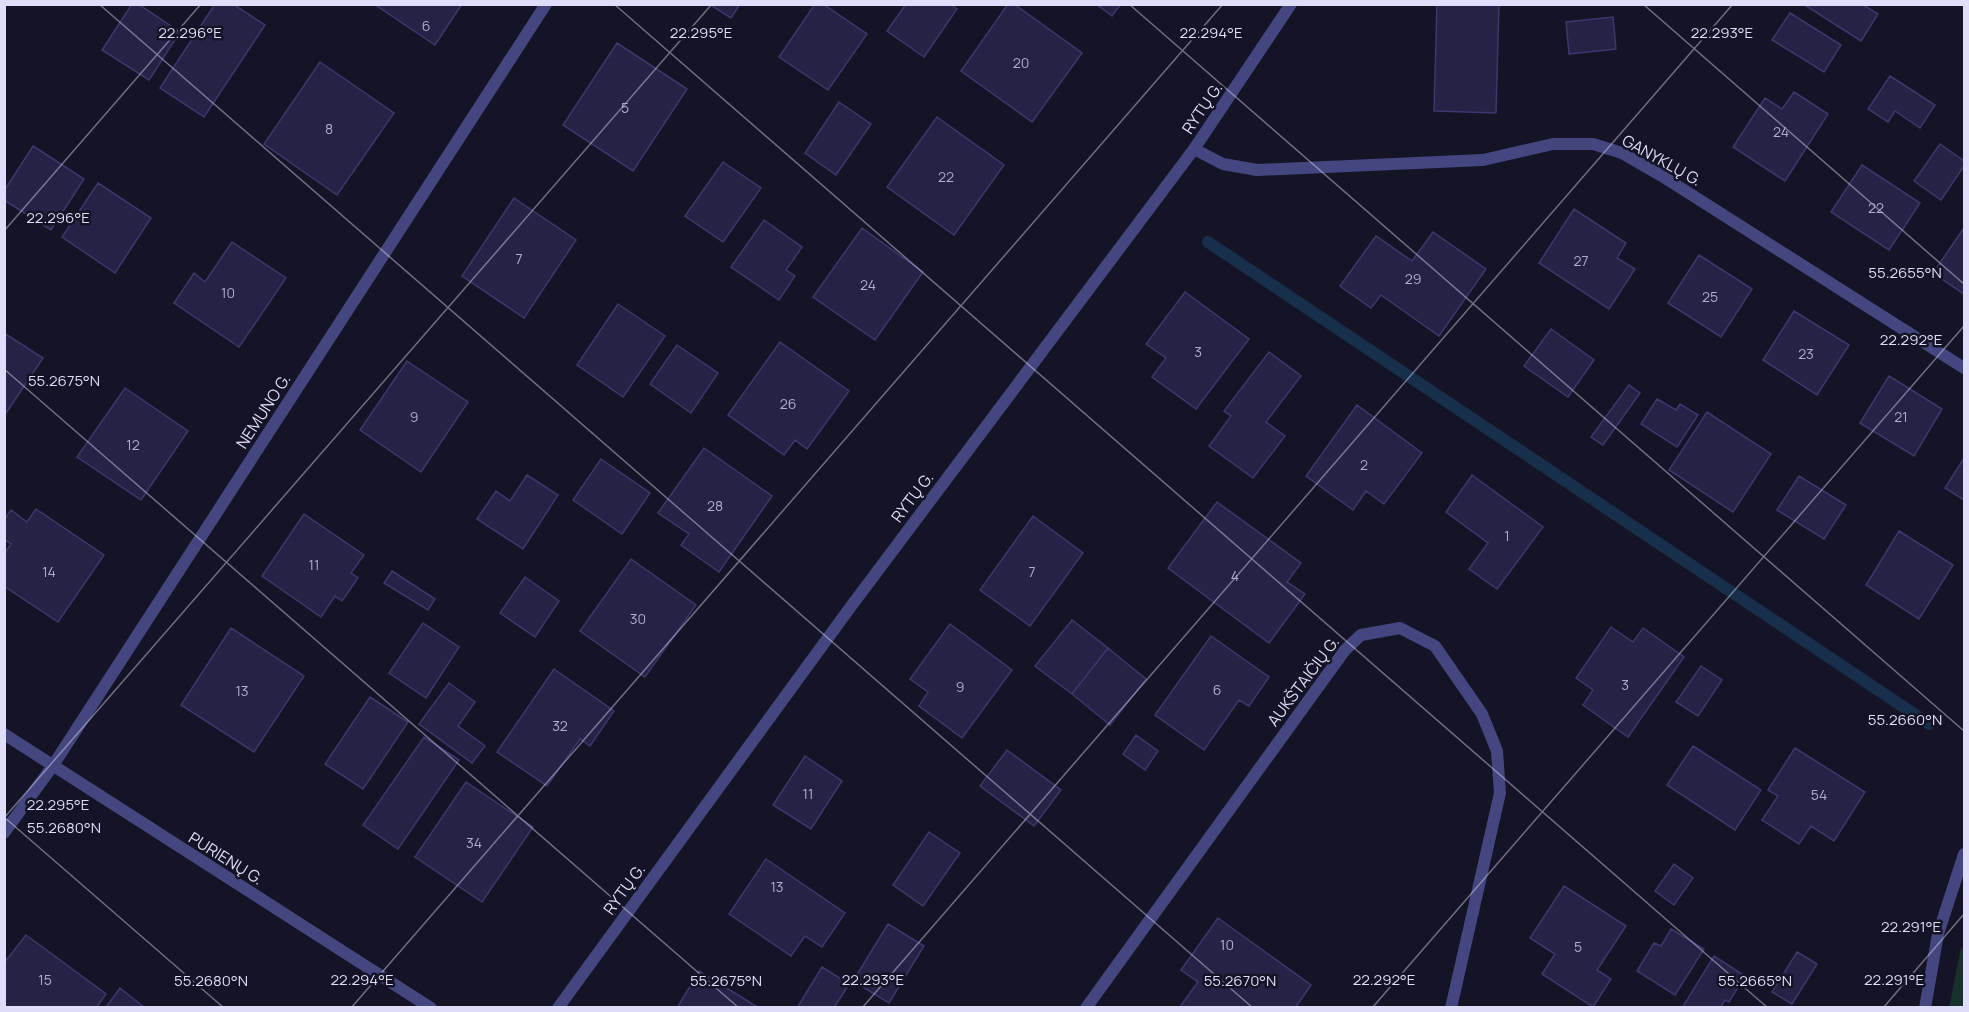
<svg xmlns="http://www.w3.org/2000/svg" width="1969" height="1012" viewBox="0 0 1969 1012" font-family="Manrope,sans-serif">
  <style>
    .green { fill: #172f2d }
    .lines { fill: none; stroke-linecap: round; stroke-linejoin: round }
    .stream { stroke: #182f4b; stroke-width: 12 }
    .building { fill: #262245; stroke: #3e376e; stroke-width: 1.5 }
    .minor { stroke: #44467f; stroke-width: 12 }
    .ticks { fill: none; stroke: #deddfa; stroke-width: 1.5; stroke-opacity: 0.45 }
    .labels { text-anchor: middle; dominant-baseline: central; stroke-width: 5; stroke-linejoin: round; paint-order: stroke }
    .number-label { font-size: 14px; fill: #b0aecd }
    .street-label { font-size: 16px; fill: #deddfa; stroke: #151326 }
    .ticks-label { font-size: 15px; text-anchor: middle; fill: #deddfa; stroke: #151326; stroke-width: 5; stroke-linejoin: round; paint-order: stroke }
  </style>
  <rect width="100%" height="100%" fill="#151326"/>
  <path class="green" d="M1961 947 1964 950V1007H1949Z"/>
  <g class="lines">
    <path class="stream" d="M1208 242 1929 724"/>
  </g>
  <path class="building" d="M132 4H138L180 32 149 80 102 50Z
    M215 4H233L265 25 204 117 160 88Z
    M374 4H462L435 45Z
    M709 4H740L731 18Z
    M815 4H823L867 34 828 90 779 57Z
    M906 4H950L957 9 924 57 887 31Z
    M1008 4H1014L1082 53 1032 122 961 71Z
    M1096 4H1121L1112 16Z
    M1437 4H1499L1496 113 1434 111Z
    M1803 4H1862L1878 14 1861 41Z
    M1790 13 1841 45 1824 72 1772 40Z
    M1613 17 1616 49 1569 54 1566 22Z
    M617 43 687 89 633 171 563 125Z
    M320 62 394 113 337 195 264 144Z
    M1890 76 1935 105 1920 128 1895 111 1888 122 1868 109Z
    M1794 92 1828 114 1785 181 1733 147 1765 98 1782 109Z
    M839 102 871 124 836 175 805 153Z
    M937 117 1004 165 954 235 887 187Z
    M1940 144 1964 161V166L1941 200 1914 181Z
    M33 146 84 179 51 230 4 200V191Z
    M723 162 761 188 723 242 685 216Z
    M1862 165 1920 203 1889 250 1831 212Z
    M98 183 151 218 115 273 62 237Z
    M514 198 576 240 524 318 462 276Z
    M1574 209 1626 243 1617 258 1635 269 1609 309 1539 263Z
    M764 220 802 247 786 270 795 276 779 300 731 267Z
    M862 228 923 272 875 340 813 297Z
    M1964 228V294L1933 273Z
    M1433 232 1486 269 1439 336 1381 295 1371 308 1340 286 1376 236 1412 261Z
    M232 242 286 278 239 347 174 303 194 273 205 282Z
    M1699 255 1752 289 1721 337 1668 303Z
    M1185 292 1249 339 1196 409 1152 377 1166 358 1146 344Z
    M618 304 665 336 623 397 577 365Z
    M1794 311 1849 345 1817 395 1763 360Z
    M1551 329 1594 360 1568 397 1524 366Z
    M4 333 43 358 4 416Z
    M780 342 849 391 807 449 795 440 784 455 728 415Z
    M677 345 718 373 691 413 650 384Z
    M1269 352 1301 376 1266 422 1285 436 1253 478 1209 446 1231 416 1224 411Z
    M407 361 468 402 421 472 360 430Z
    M1889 376 1942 409 1914 456 1860 423Z
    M1629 385 1640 393 1603 445 1591 437Z
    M125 388 188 431 141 500 77 457Z
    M1657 399 1676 410 1680 404 1698 415 1677 447 1641 424Z
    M1357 405 1422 453 1384 504 1366 491 1353 510 1306 476Z
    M1707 412 1771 454 1733 512 1669 470Z
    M704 448 772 496 719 572 681 545 689 534 658 513Z
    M1964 458V500L1945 488Z
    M601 459 650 493 622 534 573 500Z
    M527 475 558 495 523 549 477 519 496 491 510 501Z
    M1472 475 1543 527 1497 589 1469 569 1488 543 1446 512Z
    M1799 476 1846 505 1824 539 1777 510Z
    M1217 502 1301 563 1287 582 1305 594 1269 643 1168 568Z
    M36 509 104 555 58 622 4 586V554L11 544 4 539V520L11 510 27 522Z
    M304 514 364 555 351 573 358 578 342 601 335 596 321 617 262 576Z
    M1033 516 1083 553 1030 626 980 590Z
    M1899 531 1953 565 1919 619 1866 585Z
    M631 559 696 605 645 677 580 631Z
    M392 571 435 599 428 610 384 583Z
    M525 577 559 601 535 637 500 613Z
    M1072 620 1108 648 1072 694 1035 666Z
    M423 623 459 647 426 698 389 673Z
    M950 624 1012 670 962 738 919 706 928 692 910 679Z
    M1611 627 1633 642 1643 628 1684 657 1628 737 1583 705 1593 690 1576 678Z
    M231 628 304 676 254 752 181 705Z
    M1211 636 1269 677 1249 706 1239 700 1204 750 1155 715Z
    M1108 648 1146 679 1110 725 1072 694Z
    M1701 666 1722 680 1698 716 1676 702Z
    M554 669 614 711 590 746 580 739 547 786 497 752Z
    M449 683 475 702 458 726 485 746 472 763 419 724Z
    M370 697 408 722 363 789 325 764Z
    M1136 735 1158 751 1145 770 1123 754Z
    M424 737 459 760 398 849 363 825Z
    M1693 746 1761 790 1735 830 1667 785Z
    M1795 748 1865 792 1834 841 1811 826 1799 844 1762 820 1778 796 1768 790Z
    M1007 750 1061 790 1034 826 980 786Z
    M805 756 842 781 811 829 773 805Z
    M466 782 533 827 482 902 415 857Z
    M929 832 960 853 923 906 893 885Z
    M766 859 845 913 822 947 805 936 791 956 729 914Z
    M1674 864 1693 878 1674 905 1655 891Z
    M1564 886 1626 926 1597 970 1611 979 1593 1007 1542 974 1555 954 1530 938Z
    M1218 918 1311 985 1295 1008H1179L1198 982 1181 970Z
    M888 924 924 946 889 1003 853 981Z
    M1671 929 1704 949 1675 995 1637 971 1654 943 1661 946Z
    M26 935 106 994 96 1008H4V963Z
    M1797 952 1817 964 1792 1004 1772 992Z
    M1714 956 1745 976 1729 1002 1725 1000 1720 1008H1682Z
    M822 967 849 984 834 1008H797Z
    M699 971 759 1008H677Z
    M120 988 145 1008H109L107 1006Z"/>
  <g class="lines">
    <path class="minor" d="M1194 149 1223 164 1257 170 1483 160 1553 144H1593L1622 153 1662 176 1964 368
      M4 734 431 1008
      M4 833 52 767 546 4
      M558 1008 849 609 1194 149 1291 4
      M1086 1008 1345 650 1361 635 1400 628 1435 646 1482 714 1497 751 1500 793 1451 1008
      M1925 1008 1938 934 1964 854"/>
  </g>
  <path class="ticks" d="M99 4 1253 1008M614 4 1768 1008M1129 4 1964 731M1643 4 1964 284M4 231 201 4M4 369 739 1008M4 817 224 1008M4 818 712 4M351 1008 1223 4M862 1008 1733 4M1372 1008 1964 326M1883 1008 1964 914"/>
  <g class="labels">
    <g class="number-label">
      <text x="426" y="25">6</text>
      <text x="1021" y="62">20</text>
      <text x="625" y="107">5</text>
      <text x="329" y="128">8</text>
      <text x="1781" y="131">24</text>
      <text x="946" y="176">22</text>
      <text x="1876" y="207">22</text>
      <text x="519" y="258">7</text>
      <text x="1581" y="260">27</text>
      <text x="1413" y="278">29</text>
      <text x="868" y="284">24</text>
      <text x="228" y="292">10</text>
      <text x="1710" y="296">25</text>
      <text x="1198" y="351">3</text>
      <text x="1806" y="353">23</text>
      <text x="788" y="403">26</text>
      <text x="414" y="416">9</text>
      <text x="1901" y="416">21</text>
      <text x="133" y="444">12</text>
      <text x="1364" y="464">2</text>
      <text x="715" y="505">28</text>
      <text x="1507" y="535">1</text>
      <text x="314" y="564">11</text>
      <text x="49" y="571">14</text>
      <text x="1032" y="571">7</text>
      <text x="1235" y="575">4</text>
      <text x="638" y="618">30</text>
      <text x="1625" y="684">3</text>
      <text x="960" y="686">9</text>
      <text x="1217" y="689">6</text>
      <text x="242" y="690">13</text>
      <text x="560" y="725">32</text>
      <text x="808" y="793">11</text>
      <text x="1819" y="794">54</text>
      <text x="474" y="842">34</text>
      <text x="777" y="886">13</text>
      <text x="1227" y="944">10</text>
      <text x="1578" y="946">5</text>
      <text x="45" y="979">15</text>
    </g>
    <g class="street-label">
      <text transform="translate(1202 108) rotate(-56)">RYTŲ G.</text>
      <text transform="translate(1662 160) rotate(29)">GANYKLŲ G.</text>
      <text transform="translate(263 411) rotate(-57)">NEMUNO G.</text>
      <text transform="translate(912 497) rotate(-53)">RYTŲ G.</text>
      <text transform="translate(1303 681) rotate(-53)">AUKŠTAIČIŲ G.</text>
      <text transform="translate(226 858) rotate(32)">PURIENŲ G.</text>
      <text transform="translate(624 889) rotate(-54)">RYTŲ G.</text>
    </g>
  </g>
  <g class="ticks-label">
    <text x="190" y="38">22.296°E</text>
    <text x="701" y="38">22.295°E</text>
    <text x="1211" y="38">22.294°E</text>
    <text x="1722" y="38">22.293°E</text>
    <text x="58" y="223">22.296°E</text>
    <text x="1905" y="278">55.2655°N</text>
    <text x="1911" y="345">22.292°E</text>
    <text x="64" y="386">55.2675°N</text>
    <text x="1905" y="725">55.2660°N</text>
    <text x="58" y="810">22.295°E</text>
    <text x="64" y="833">55.2680°N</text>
    <text x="1911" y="932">22.291°E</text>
    <text x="362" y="985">22.294°E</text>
    <text x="873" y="985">22.293°E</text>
    <text x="1384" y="985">22.292°E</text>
    <text x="1894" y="985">22.291°E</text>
    <text x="211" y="986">55.2680°N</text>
    <text x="726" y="986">55.2675°N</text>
    <text x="1240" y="986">55.2670°N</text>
    <text x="1755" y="986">55.2665°N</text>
  </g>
  <rect width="1969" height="1012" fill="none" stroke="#deddfa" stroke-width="12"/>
</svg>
